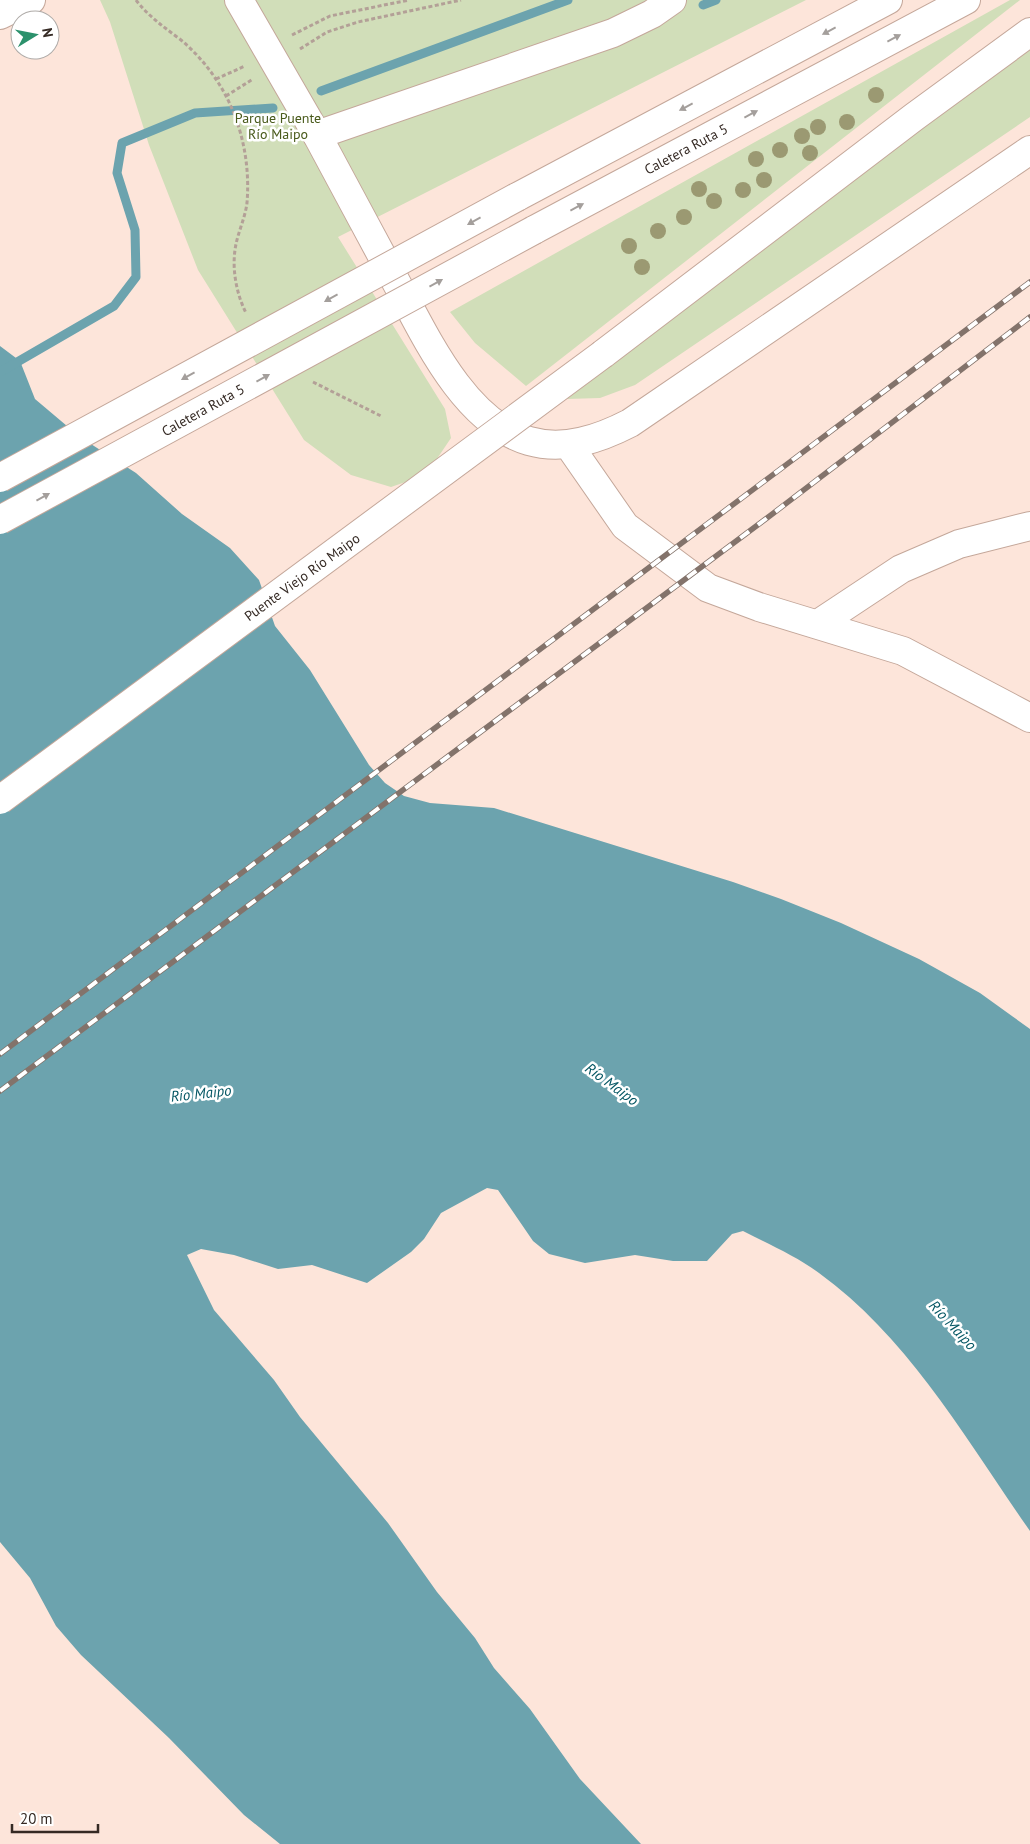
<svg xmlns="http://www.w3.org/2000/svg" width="1030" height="1844" viewBox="0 0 1030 1844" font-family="'PT Sans',sans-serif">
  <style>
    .green { fill: #d1deb9 }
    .water { fill: #6ca3ae }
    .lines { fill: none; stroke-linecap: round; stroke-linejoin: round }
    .stream { stroke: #6ca3ae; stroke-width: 9 }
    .minor-casing { stroke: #c4a79a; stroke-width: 30 }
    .secondary-casing { stroke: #c4a79a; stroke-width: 30 }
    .motorway-casing { stroke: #c4a79a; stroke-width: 30 }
    .path { stroke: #b3a097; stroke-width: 3; stroke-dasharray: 4 2.5; stroke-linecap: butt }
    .minor { stroke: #fff; stroke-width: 28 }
    .secondary { stroke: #fff; stroke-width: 28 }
    .motorway { stroke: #fff; stroke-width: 28 }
    .rail-casing { stroke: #83736b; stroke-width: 5.5 }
    .rail { stroke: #fff; stroke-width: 4; stroke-dasharray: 11; stroke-linecap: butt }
    .minor-bridge-casing { stroke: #c4a79a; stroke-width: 30; stroke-linecap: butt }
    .secondary-bridge-casing { stroke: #c4a79a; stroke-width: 30; stroke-linecap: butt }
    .minor-bridge { stroke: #fff; stroke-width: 28 }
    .secondary-bridge { stroke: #fff; stroke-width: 28 }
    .tree { fill: #9b9972 }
    .oneway { fill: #a49f9c }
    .labels { text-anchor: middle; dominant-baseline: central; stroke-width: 5; stroke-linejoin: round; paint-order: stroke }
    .park-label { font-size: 14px; fill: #4a5b1c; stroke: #fff }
    .street-label { font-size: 14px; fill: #352a24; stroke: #fff }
    .water-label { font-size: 15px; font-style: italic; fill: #055764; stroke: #fff }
  </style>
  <rect width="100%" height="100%" fill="#fde5da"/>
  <path class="green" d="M100 0H806L338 237 445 409 451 438 426 475 391 487 351 475 304 440 198 270 149 145 110 22Z
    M1010 0H1020L526 386 475 343 450 312Z
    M1030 47V117L635 385 600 398 567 399 991 72Z"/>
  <path class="water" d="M0 346 20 361 35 399 80 437 136 473 182 514 230 548 259 580 275 626 310 670 369 765 385 783 404 796 430 803 494 808 733 882 781 899 841 923 919 959 980 993 1030 1029V1531C967 1441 910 1339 819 1273 796 1256 768 1244 743 1231L732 1234 707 1261H673L635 1255 585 1263 549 1254 533 1241 498 1190 487 1188 441 1213 424 1239 411 1252 367 1283 312 1265 278 1269 234 1255 201 1249 187 1255 214 1310 274 1380 300 1417 388 1523 437 1592 475 1638 494 1668 530 1709 580 1779 641 1844H280L244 1815 169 1738 81 1655 56 1626 30 1578 0 1542Z"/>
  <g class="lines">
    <path class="stream" d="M703 5 716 0
      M321 91 568 0
      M0 372 114 306 136 277 135 230 117 173 122 143 195 113 273 108"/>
    <defs>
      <path id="minor" d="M317 135C341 180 365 224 389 269 421 326 460 421 529 441 564 451 599 439 630 423L1030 150
        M603 354 914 117 1030 32
        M568 444 625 526 708 588 759 607 903 651 1030 718
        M818 624 901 569 959 544 1030 526"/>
      <path id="secondary" d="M239 0 317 135 613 33 652 14 672 0
        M517 197 888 0
        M534 230 966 0"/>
      <path id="motorway" d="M0 15 31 0"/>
    </defs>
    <use href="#minor" class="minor-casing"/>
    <use href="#secondary" class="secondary-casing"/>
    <use href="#motorway" class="motorway-casing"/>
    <path class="path" d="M136 0C149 17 164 27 181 40 199 55 215 75 226 96 243 129 250 166 247 203 245 219 237 234 235 250 232 271 237 295 246 313
      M292 35 330 16 409 0
      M300 49 327 32 358 22 461 0
      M216 79 245 66
      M226 96 253 79
      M313 382 381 416"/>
    <use href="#minor" class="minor"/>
    <use href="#secondary" class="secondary"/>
    <use href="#motorway" class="motorway"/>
    <defs>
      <path id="rail" d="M0 1054 1030 282
        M0 1091 771 515 1030 317"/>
    </defs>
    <use href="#rail" class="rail-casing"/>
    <use href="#rail" class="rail"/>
    <defs>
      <path id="minor-bridge" d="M0 800 603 354"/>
      <path id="secondary-bridge" d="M0 478 517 197
        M0 520 534 230"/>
    </defs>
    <use href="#minor-bridge" class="minor-bridge-casing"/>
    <use href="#secondary-bridge" class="secondary-bridge-casing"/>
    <use href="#minor-bridge" class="minor-bridge"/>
    <use href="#secondary-bridge" class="secondary-bridge"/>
  </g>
  <g class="tree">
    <circle cx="876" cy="95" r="8"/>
    <circle cx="847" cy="122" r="8"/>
    <circle cx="818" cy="127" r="8"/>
    <circle cx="802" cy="136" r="8"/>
    <circle cx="780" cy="150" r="8"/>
    <circle cx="810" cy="153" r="8"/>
    <circle cx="756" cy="159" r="8"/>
    <circle cx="764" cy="180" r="8"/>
    <circle cx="699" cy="189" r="8"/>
    <circle cx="743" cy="190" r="8"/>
    <circle cx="714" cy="201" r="8"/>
    <circle cx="684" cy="217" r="8"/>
    <circle cx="658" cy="231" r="8"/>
    <circle cx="629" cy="246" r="8"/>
    <circle cx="642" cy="267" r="8"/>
  </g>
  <defs><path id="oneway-solid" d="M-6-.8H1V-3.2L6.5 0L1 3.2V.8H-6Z" transform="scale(1.25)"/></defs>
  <g class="oneway">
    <use href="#oneway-solid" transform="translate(829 31) rotate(152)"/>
    <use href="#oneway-solid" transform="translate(894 38) rotate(-28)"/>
    <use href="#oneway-solid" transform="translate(686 107) rotate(152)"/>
    <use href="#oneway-solid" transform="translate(751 114) rotate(-28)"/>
    <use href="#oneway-solid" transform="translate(577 207) rotate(-28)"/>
    <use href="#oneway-solid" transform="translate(474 221) rotate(151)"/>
    <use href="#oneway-solid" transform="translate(436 283) rotate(-29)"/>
    <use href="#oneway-solid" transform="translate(331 298) rotate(151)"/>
    <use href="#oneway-solid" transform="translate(188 376) rotate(151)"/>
    <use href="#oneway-solid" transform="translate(263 378) rotate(-29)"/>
    <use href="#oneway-solid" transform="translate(43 497) rotate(-29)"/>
  </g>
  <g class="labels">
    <g class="park-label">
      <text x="278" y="118">Parque Puente<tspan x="278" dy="16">Río Maipo</tspan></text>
    </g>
    <g class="street-label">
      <text transform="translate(686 149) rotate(-28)">Caletera Ruta 5</text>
      <text transform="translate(203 410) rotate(-29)">Caletera Ruta 5</text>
      <text transform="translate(302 577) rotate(-36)">Puente Viejo Río Maipo</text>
    </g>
    <g class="water-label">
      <text transform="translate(612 1084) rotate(36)">Río Maipo</text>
      <text transform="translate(201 1093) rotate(-6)">Río Maipo</text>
      <text transform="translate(953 1325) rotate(47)">Río Maipo</text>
    </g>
  </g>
  <g transform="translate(35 35) rotate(80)"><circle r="24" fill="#ffffff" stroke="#aeaaa7"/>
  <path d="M0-4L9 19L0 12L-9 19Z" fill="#2b916c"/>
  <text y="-8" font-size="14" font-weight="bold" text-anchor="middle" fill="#352a24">N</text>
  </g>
  <path d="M12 1824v8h86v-8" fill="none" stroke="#352a24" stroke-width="2.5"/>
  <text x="20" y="1824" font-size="15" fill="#352a24" stroke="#ffffff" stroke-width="4" paint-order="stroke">20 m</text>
</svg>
